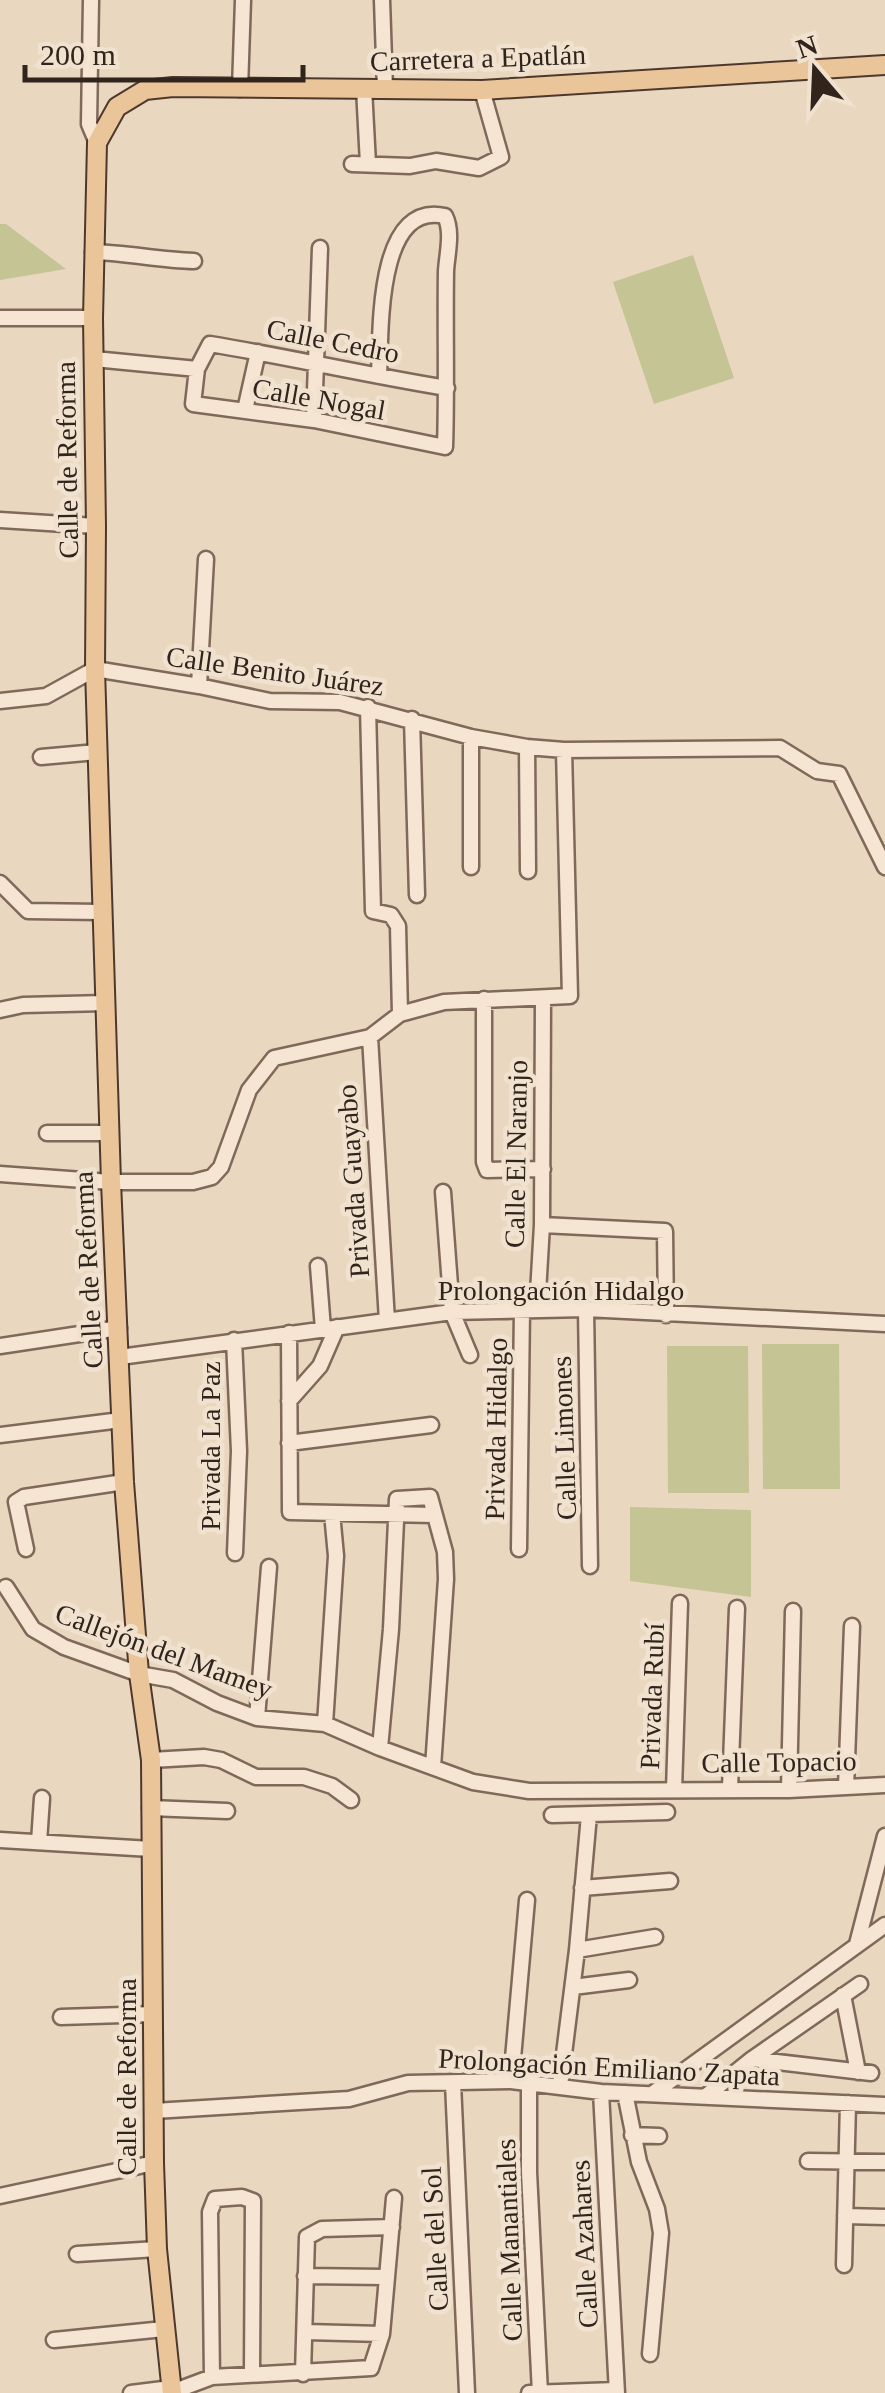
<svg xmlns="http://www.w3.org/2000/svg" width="885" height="2393" viewBox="0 0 885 2393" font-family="Georgia,serif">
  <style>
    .green { fill: #c5c495 }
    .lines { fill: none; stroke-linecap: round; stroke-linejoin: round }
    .minor-casing { stroke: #80685a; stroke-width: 19 }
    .major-casing { stroke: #4e382e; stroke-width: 22 }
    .minor { stroke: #f5e5d2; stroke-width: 14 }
    .major { stroke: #eac59a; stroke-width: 18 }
    .labels { text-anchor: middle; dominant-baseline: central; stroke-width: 9; stroke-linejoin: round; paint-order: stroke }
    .street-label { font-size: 28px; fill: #31241d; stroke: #f1e2cf }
  </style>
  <rect width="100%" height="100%" fill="#e9d7c0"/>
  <path class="green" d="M0 224H6L66 269 0 280Z
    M693 255 734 378 654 404 613 282Z
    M762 1344H839L840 1489H763Z
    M667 1346H748L749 1493H668Z
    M630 1507 751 1510V1597L630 1581Z"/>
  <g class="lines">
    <defs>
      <path id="minor" d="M91 0 89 124 97 143
        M382 0 385 89
        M364 88 368 164
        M240 89 243 0
        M352 164 410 166 436 161 479 168 501 157 482 90
        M93 252C129 253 158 260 194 261
        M0 318H93
        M94 359 197 369
        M379 376C381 336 375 200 445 216 453 232 447 254 446 271 445 330 447 388 445 447L314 420 193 404 197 369 210 344C289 357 367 375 447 388
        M245 410 258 352
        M314 420 320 248
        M0 520 96 526
        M199 686 206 559
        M0 701 46 696 95 669 199 686 270 701 340 702 471 737 527 747 564 750 780 748 817 771 839 774 885 867
        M368 707 373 911 391 915 398 926 400 1014
        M412 719 417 895
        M471 737V867
        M527 747 528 871
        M41 757 97 752
        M0 883 28 911 101 912
        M484 999V1162L487 1170 543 1169
        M0 1010 23 1005 105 1003
        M370 1037 387 1321
        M47 1133H110
        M0 1174 111 1182H193L212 1177 221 1167 249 1090 274 1058 370 1037 400 1014 444 1002 570 996 564 750
        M443 1192 452 1312 470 1355
        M542 1225 665 1231 666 1315
        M318 1266 323 1329
        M586 1309 590 1566
        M537 1310 542 1225 543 999
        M289 1333 290 1512 434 1515
        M234 1340 239 1451 235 1553
        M0 1346 119 1328
        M120 1357 452 1312 586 1309 885 1324
        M289 1401 320 1366 337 1327
        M0 1435 121 1420
        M289 1443 431 1425
        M26 1549 16 1502 24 1497 124 1482
        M519 1549 522 1309
        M6 1587 33 1629 64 1647 139 1674 173 1680 217 1703 257 1718 325 1724 380 1748 473 1782 529 1791 789 1790 885 1785
        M257 1718 269 1567
        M325 1724 336 1556 332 1513
        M380 1748 391 1629 397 1499 430 1497 445 1552 446 1579 433 1767
        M151 1760 204 1757 221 1760 256 1777H304L332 1786 351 1800
        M846 1787 852 1626
        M730 1788 737 1608
        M674 1790 680 1603
        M789 1790 793 1611
        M150 1808 227 1811
        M552 1815 667 1812
        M0 1840 151 1849
        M39 1842 42 1798
        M582 1888 670 1881
        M857 1944 885 1836
        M577 1950 655 1937
        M573 1987 629 1980
        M843 1995 858 2072
        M61 2017 154 2014
        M752 2059 871 2073
        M511 2081 527 1900
        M453 2083 467 2393
        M529 2084V2172L540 2393
        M560 2086 577 1950 589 1815
        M601 2092 617 2393
        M625 2093 639 2162 657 2209 661 2233 650 2354
        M652 2094 885 1925
        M706 2096 752 2059 860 1984
        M154 2111 349 2099 408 2083 511 2081 601 2092 885 2105
        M632 2135 659 2136
        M808 2161 885 2162
        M0 2196 154 2163
        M845 2216 885 2217
        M77 2254 157 2249
        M844 2265 848 2103
        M305 2276 384 2277
        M306 2332 382 2334
        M54 2340 164 2329
        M303 2374 307 2237 322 2229 392 2227
        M212 2377 210 2212 215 2199 242 2197 253 2201 252 2373
        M172 2392 212 2377 371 2368 382 2334 394 2198
        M131 2393 171 2388
        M529 2393 616 2390"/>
      <path id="major" d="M172 2393 157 2249 154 2163 151 1760 139 1674 124 1482 111 1182 95 669 96 526 93 318 97 143 117 107 145 90 173 87 482 90 885 65"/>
    </defs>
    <use href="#minor" class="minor-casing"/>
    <use href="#major" class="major-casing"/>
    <use href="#minor" class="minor"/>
    <use href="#major" class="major"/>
  </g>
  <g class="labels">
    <g class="street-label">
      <text transform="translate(478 58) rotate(-2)">Carretera a Epatlán</text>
      <text transform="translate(333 341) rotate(11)">Calle Cedro</text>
      <text transform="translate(319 399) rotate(10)">Calle Nogal</text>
      <text transform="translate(67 460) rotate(-91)">Calle de Reforma</text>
      <text transform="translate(275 671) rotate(8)">Calle Benito Juárez</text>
      <text transform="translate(516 1154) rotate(-89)">Calle El Naranjo</text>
      <text transform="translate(353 1181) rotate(-94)">Privada Guayabo</text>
      <text transform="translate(88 1270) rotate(-93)">Calle de Reforma</text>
      <text x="561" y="1290">Prolongación Hidalgo</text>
      <text transform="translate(496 1429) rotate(-89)">Privada Hidalgo</text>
      <text transform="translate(564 1438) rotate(-92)">Calle Limones</text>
      <text transform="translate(210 1446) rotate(-90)">Privada La Paz</text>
      <text transform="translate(164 1651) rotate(20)">Callejón del Mamey</text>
      <text transform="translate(652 1696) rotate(-88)">Privada Rubí</text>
      <text transform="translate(779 1762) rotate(-1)">Calle Topacio</text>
      <text transform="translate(609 2067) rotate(3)">Prolongación Emiliano Zapata</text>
      <text transform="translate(126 2077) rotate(-90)">Calle de Reforma</text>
      <text transform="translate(435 2239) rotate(-93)">Calle del Sol</text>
      <text transform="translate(509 2240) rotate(-92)">Calle Manantiales</text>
      <text transform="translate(584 2244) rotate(-93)">Calle Azahares</text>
    </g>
  </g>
  <g transform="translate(815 70) rotate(341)" stroke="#f1e2cf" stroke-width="8" paint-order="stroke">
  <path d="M0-8L18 38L0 25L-18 38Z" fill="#31241d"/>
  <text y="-15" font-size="28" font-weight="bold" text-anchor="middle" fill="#31241d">N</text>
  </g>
  <path d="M25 65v15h278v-15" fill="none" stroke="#31241d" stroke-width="5"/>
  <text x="40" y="65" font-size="30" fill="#31241d" stroke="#f1e2cf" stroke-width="8" paint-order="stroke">200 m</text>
</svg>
